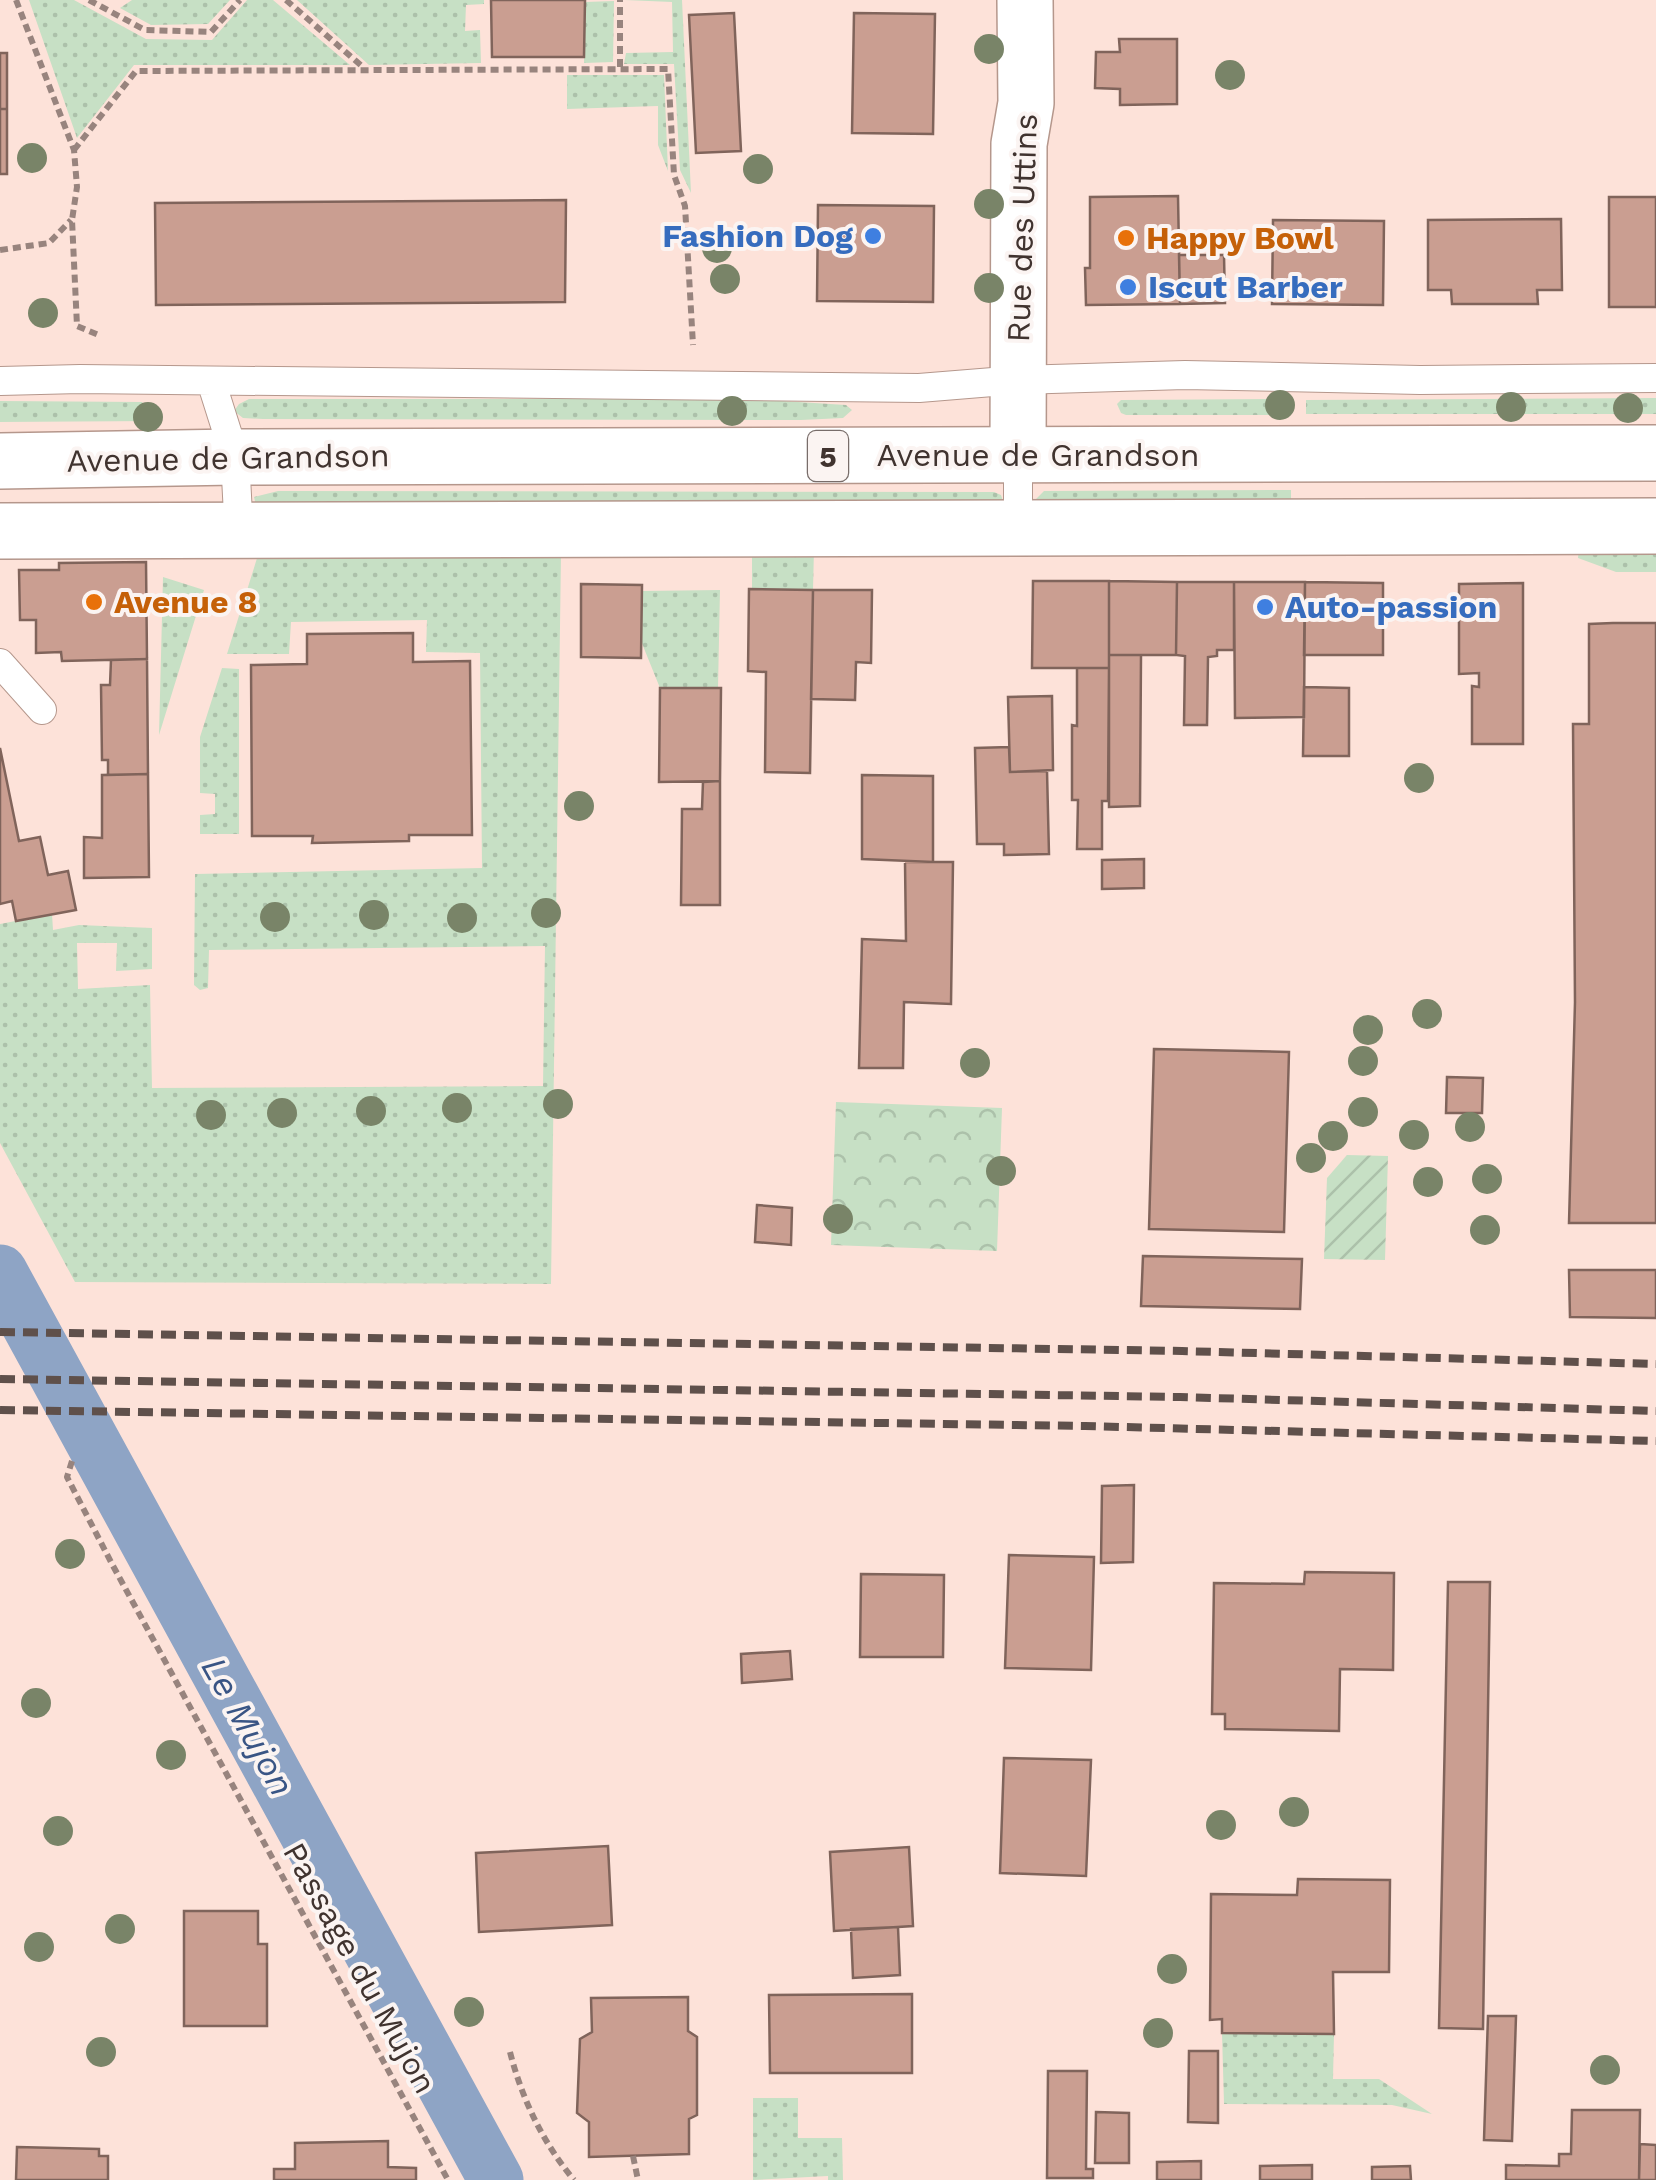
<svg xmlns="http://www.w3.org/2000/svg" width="1656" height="2180" viewBox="0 0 1656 2180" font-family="'Work Sans',sans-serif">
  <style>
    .grass { fill: url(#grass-dots) }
    .park { fill: url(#park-crowns) }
    .garden { fill: url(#garden-furrows) }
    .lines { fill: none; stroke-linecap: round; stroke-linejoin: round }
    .canal { stroke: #8ea4c5; stroke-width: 55 }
    .building { fill: #ca9e91; stroke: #80645b; stroke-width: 2.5 }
    .service-casing { stroke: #b5978c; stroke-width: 30 }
    .minor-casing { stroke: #b5978c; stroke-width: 58 }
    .primary-casing { stroke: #b5978c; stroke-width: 58 }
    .path { stroke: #98847e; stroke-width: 6; stroke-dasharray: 8 5; stroke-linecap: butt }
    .service { stroke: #fff; stroke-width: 28 }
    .minor { stroke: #fff; stroke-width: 55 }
    .primary { stroke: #fff; stroke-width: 55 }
    .rail { stroke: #5f504b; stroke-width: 8; stroke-dasharray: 15 8; stroke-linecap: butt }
    .tree { fill: #798468 }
    .shop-dot { fill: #3f7fe0; stroke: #fbf4f2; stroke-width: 4 }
    .food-dot { fill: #e8710a; stroke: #fbf4f2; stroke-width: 4 }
    .labels { text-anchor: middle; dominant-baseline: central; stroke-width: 8; stroke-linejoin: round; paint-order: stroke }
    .shield { fill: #fbf4f2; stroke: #786d6a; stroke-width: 2.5 }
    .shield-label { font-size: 30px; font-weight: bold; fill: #40332f }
    .street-label { font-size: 32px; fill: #40332f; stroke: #fbf4f2 }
    .shop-label { font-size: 32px; font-weight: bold; fill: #366cbe; stroke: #fbf4f2; text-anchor: start }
    .food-label { font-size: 32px; font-weight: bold; fill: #c56008; stroke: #fbf4f2; text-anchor: start }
    .water-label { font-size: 35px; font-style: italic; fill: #395585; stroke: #fbf4f2 }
  </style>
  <defs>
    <pattern id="grass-dots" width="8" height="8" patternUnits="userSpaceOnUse" patternTransform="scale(2.5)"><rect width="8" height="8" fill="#c7e0c5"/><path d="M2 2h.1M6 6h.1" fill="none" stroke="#acc1aa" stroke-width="1.8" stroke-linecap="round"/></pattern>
    <pattern id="park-crowns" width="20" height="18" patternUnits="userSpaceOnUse" patternTransform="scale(2.5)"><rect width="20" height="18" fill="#c7e0c5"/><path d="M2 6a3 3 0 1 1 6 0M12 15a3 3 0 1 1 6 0" fill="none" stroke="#acc1aa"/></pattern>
    <pattern id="garden-furrows" width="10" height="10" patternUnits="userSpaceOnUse" patternTransform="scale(2.5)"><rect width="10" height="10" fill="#c7e0c5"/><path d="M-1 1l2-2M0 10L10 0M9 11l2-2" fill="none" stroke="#acc1aa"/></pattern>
  </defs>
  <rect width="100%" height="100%" fill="#fde2d9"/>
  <path class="grass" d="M29 0H74L146 39 212 40 247 0H273L350 65H134L77 138Z
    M132 0H230L208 24 151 25 120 8Z
    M297 0H484V4L466 5 465 31 480 30 481 63 369 65Z
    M625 0H682L691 193 680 170 674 64H624L626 53 673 52 672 2Z
    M614 1 613 62 584 63 585 2Z
    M567 75H664L668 171 658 145V106L567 109Z
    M1656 398V414H1306V400Z
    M249 399H750L846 405 852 410 843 418 801 420 263 419 243 418 234 411 239 404Z
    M1291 399V415H1126L1121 413 1117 404 1121 400Z
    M0 401 142 402 156 421 0 422Z
    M1291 490V508L1035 500 1044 491Z
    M278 491 994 492 1001 495 1003 501 257 510 254 497Z
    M1579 547 1656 548V572H1616L1578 558Z
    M814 549 813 590 752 589V550Z
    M561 554 551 1284 75 1282 0 1143V924L52 914 53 930 79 925 152 928V969L116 971 117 943H77L78 989 150 985 152 1088 543 1086 545 946 209 950 208 988 200 990 194 985 195 874 482 868 480 653 426 652 427 620 291 622 289 654H227L258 555Z
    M163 577 204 590 159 735Z
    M720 590 718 688H660L641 641 642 591Z
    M222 668 239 669V834H200V815L215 814V794L200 793V737Z
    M1222 2033 1334 2034 1333 2079H1379L1432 2114 1392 2105 1224 2104Z
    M753 2098H798V2138H842L843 2180H828V2176L753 2180Z"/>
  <path class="park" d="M836 1102 1002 1108 997 1251 831 1245Z"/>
  <path class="garden" d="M1347 1155 1388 1156 1385 1260 1324 1259 1327 1178Z"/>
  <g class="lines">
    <path class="canal" d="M0 1272 496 2180"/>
  </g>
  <path class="building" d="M491 0H585L584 57H492Z
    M734 13 741 151 696 153 689 15Z
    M854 13 935 14 933 134 852 133Z
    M1119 39H1177V104L1120 105V89L1095 88 1096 52H1120Z
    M0 53H7V109H0Z
    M0 109H7V174H0Z
    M1178 196 1180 304 1086 305 1085 268H1090V197Z
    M1609 197H1656V307H1609Z
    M566 200 565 302 156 305 155 203Z
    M818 205 934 206 933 302 817 301Z
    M1561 219 1562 290H1537L1538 304H1452L1451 290H1428V220Z
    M1273 220 1384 221 1383 305 1272 304Z
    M1179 255H1224L1225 303 1180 304Z
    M146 562 147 659 62 661 61 652 36 653V620H20L19 570H59V563Z
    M1033 581H1109V668H1032Z
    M1109 581 1177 582 1176 655H1109Z
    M1177 582H1234V650H1217V656L1208 657 1207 725H1184L1185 656 1176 655Z
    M1234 582H1305L1304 717 1235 718Z
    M1305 582 1383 583V655H1304Z
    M1523 583V744H1472V686L1479 687V673L1459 674V584Z
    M581 584 642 585 641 658 581 657Z
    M749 589 813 590 810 773 765 772 766 672 748 671Z
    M813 590H872L871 663 856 662 855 700 811 699Z
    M1613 623H1656V1223H1569L1575 1002 1573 724H1589V624Z
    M413 633V662L470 661 472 835H409V841L312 843 313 836H252L251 665 307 664V634Z
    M1109 655H1141L1140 806 1109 807Z
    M147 659 148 774 108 775V760H102L101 685H110L111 660Z
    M1077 668H1109L1108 801H1102V849H1077L1078 800H1072V725L1077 726Z
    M1304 687 1349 688V756H1303Z
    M660 688H721L720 781 659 782Z
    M1052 696 1053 770 1010 772 1008 697Z
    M1009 747 1010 772 1047 771 1049 854 1004 855V844H977L975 748Z
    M0 748 19 841 40 837 48 875 68 871 76 910 16 921 12 901 0 904Z
    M148 774 149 877 84 878V837L102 838V775Z
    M862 775 933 776V862L862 859Z
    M720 781V905H681L682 809H702L703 782Z
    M1144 859V888L1102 889V860Z
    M905 862H953L951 1004 904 1002 903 1068H859L862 939 906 941Z
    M1154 1049 1289 1052 1284 1232 1149 1229Z
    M1447 1077 1483 1078 1482 1113H1446Z
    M757 1205 792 1208 791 1245 755 1242Z
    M1143 1256 1302 1259 1300 1309 1141 1306Z
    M1569 1270H1656V1318L1570 1317Z
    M1134 1485 1133 1562 1101 1563 1102 1486Z
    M1009 1555 1094 1557 1091 1670 1005 1668Z
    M1305 1572 1394 1573 1393 1670 1340 1669 1339 1731 1225 1729V1714H1212L1214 1583 1304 1584Z
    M861 1574 944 1575 943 1657H860Z
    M1448 1582H1490L1483 2029 1439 2028Z
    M790 1651 792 1679 742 1683 741 1654Z
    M1004 1758 1091 1760 1086 1876 1000 1873Z
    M608 1846 612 1925 479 1932 476 1853Z
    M909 1847 913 1926 834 1931 830 1852Z
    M1298 1879 1390 1880 1389 1972H1333L1334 2034 1222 2033V2019L1210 2020 1211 1894 1297 1895Z
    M184 1911H258V1944H267V2026H184Z
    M898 1927 900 1975 853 1978 851 1929Z
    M912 1994V2073H770L769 1995Z
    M688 1997V2031L697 2037V2115L689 2119V2154L589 2157V2122L577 2113 580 2039 592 2032 591 1998Z
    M1488 2016H1516L1512 2141 1484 2140Z
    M1189 2051H1218V2123L1188 2122Z
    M1048 2071H1087L1086 2169H1093V2178H1047Z
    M1572 2110H1640L1639 2180H1506V2165L1559 2166V2154H1571Z
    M1096 2112 1129 2113V2163H1095Z
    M388 2141V2167L416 2168V2180H274V2169H295V2143Z
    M1640 2144 1656 2145V2180H1639Z
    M17 2147 99 2149V2156H108V2180H16Z
    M1201 2161V2180H1157V2162Z
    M1312 2165V2180H1260V2166Z
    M1410 2166 1411 2180H1372V2167Z"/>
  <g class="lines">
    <defs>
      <path id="service" d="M0 381 80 379 919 388 1018 380 1185 375 1420 380 1656 378
        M211 381 235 457 238 515 244 532
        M1018 528V455
        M0 663 42 710"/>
      <path id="minor" d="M1018 455 1019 144 1026 103 1025 0
        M0 531 1656 526"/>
      <path id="primary" d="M0 461 235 457 1656 453"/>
    </defs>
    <use href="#service" class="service-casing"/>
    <use href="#minor" class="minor-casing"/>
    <use href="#primary" class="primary-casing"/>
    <path class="path" d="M16 0 74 150 77 187 72 220 77 326 101 336
      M89 0 145 30 211 32 240 0
      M286 0 364 68
      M620 67V0
      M74 150 136 71 668 69 674 175 685 206 693 345
      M0 250 49 243 71 220
      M72 1461 67 1477 112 1564 448 2180
      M510 2052C522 2099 543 2143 574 2180
      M633 2156 638 2180"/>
    <use href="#service" class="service"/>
    <use href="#minor" class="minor"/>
    <use href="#primary" class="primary"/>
    <path class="rail" d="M0 1332 1182 1351 1656 1364
      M0 1379 1180 1397 1656 1411
      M0 1410 1085 1426 1656 1441"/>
  </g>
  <g class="tree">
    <circle cx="989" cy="49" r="15"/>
    <circle cx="1230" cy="75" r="15"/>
    <circle cx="32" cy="158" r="15"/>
    <circle cx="758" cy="169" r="15"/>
    <circle cx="989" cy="204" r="15"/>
    <circle cx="717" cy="248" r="15"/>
    <circle cx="725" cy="279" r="15"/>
    <circle cx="989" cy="288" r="15"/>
    <circle cx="43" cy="313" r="15"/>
    <circle cx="1280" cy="405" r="15"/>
    <circle cx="1511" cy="407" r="15"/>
    <circle cx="1628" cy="408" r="15"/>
    <circle cx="732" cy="411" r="15"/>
    <circle cx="148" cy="417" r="15"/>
    <circle cx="1419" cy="778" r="15"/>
    <circle cx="579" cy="806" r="15"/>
    <circle cx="546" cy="913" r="15"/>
    <circle cx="374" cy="915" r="15"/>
    <circle cx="275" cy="917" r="15"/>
    <circle cx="462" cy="918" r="15"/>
    <circle cx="1427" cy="1014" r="15"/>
    <circle cx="1368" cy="1030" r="15"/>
    <circle cx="1363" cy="1061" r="15"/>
    <circle cx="975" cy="1063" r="15"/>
    <circle cx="558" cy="1104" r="15"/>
    <circle cx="457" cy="1108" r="15"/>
    <circle cx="371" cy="1111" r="15"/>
    <circle cx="1363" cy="1112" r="15"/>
    <circle cx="282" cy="1113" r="15"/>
    <circle cx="211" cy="1115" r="15"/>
    <circle cx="1470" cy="1127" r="15"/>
    <circle cx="1414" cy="1135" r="15"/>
    <circle cx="1333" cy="1136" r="15"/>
    <circle cx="1311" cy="1158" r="15"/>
    <circle cx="1001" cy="1171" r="15"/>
    <circle cx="1487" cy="1179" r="15"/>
    <circle cx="1428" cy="1182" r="15"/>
    <circle cx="838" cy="1219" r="15"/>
    <circle cx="1485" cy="1230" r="15"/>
    <circle cx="70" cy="1554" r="15"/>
    <circle cx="36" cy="1703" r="15"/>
    <circle cx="171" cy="1755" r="15"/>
    <circle cx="1294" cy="1812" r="15"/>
    <circle cx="1221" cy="1825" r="15"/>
    <circle cx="58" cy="1831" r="15"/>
    <circle cx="120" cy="1929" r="15"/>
    <circle cx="39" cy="1947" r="15"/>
    <circle cx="1172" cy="1969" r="15"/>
    <circle cx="469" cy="2012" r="15"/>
    <circle cx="1158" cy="2033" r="15"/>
    <circle cx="101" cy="2052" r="15"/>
    <circle cx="1605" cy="2070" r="15"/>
  </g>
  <g class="shop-dot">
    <circle cx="873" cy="236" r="10"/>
    <circle cx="1128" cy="287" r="10"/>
    <circle cx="1265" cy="607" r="10"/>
  </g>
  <g class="food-dot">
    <circle cx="1126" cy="238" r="10"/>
    <circle cx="94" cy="602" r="10"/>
  </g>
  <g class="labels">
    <rect class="shield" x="808" y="431" width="40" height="50" rx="8"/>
    <g class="shield-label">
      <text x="828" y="456">5</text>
    </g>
    <g class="street-label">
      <text transform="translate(1022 228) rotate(-88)">Rue des Uttins</text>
      <text x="1038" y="455">Avenue de Grandson</text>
      <text transform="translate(228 458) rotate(-1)">Avenue de Grandson</text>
      <text transform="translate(360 1968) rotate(61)">Passage du Mujon</text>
    </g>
    <g class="shop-label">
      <text x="853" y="236" text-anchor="end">Fashion Dog</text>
      <text x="1148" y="287">Iscut Barber</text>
      <text x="1285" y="607">Auto-passion</text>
    </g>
    <g class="food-label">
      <text x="1146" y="238">Happy Bowl</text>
      <text x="114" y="602">Avenue 8</text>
    </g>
    <g class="water-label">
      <text transform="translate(248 1726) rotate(61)">Le Mujon</text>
    </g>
  </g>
</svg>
